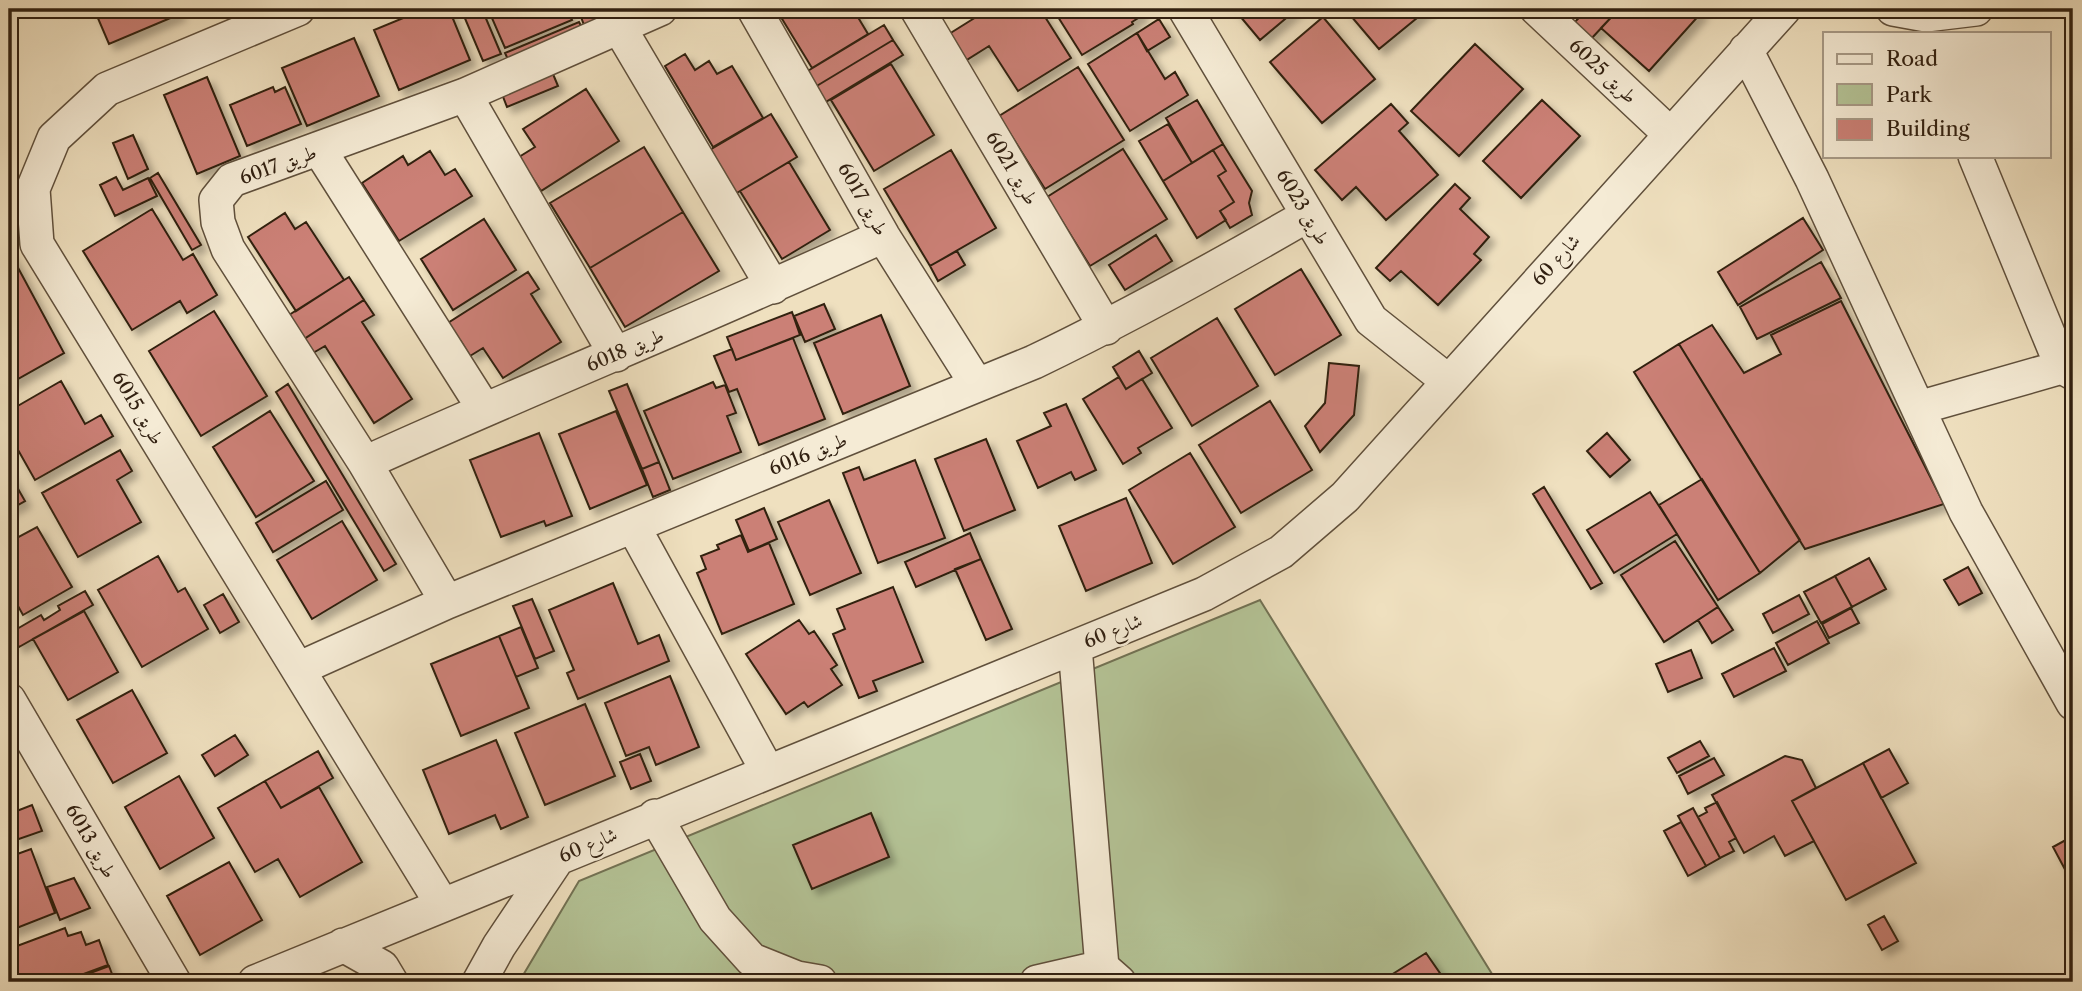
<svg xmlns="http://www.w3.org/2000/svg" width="2082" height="991" viewBox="0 0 2082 991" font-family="'Libre Caslon Text',Amiri,serif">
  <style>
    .green { fill: #b4c396; stroke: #727254; stroke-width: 2 }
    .building { fill: #cb8076; stroke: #312011; stroke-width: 2; filter: url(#shadow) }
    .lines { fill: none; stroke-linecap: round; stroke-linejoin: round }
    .minor-casing { stroke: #60503c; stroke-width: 36 }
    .minor { stroke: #f5ebd5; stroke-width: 33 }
    .labels { text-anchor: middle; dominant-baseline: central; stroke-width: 5; stroke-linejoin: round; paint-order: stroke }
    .street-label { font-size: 19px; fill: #312011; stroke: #f5ebd5 }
  </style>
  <defs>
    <filter id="shadow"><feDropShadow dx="6" dy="6" stdDeviation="3.5" flood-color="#0004"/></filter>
  </defs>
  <rect width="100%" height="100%" fill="#efe0bf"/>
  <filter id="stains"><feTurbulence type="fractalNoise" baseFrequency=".00286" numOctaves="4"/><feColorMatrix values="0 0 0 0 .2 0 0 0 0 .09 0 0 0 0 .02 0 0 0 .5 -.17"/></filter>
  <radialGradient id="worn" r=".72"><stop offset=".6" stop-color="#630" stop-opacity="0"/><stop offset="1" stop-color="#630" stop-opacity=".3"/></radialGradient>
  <path class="green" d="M1260 600 1497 982H519L579 881Z"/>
  <path class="building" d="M94 9H177L180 14 109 44Z
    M425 9H449L470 60 399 90 374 30Z
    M461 9H482L501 54 483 61Z
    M488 9H567L572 20 505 48Z
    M578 9H597L601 18 584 25Z
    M776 9H853L868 34 812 68Z
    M989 9H1040L1071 58 1018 91 989 46 965 61 949 34Z
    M1053 9H1139L1143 15 1132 22 1133 24 1082 55Z
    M1234 9H1297L1260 40Z
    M1345 9H1428L1379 49Z
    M1587 9H1619L1591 39 1574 23Z
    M1619 9H1697L1702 12 1649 71 1601 28Z
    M1323 17 1375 79 1322 123 1270 62Z
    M1159 19 1170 37 1147 51 1137 33Z
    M579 22 585 34 511 66 505 53Z
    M884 25 893 40 815 87 806 72Z
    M1137 33 1165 79 1175 72 1188 95 1130 131 1088 64Z
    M354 38 379 96 307 126 282 68Z
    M893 40 903 55 824 103 815 87Z
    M1475 44 1523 89 1459 156 1411 111Z
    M685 54 695 70 709 61 717 74 732 66 763 118 713 147 665 66Z
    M891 64 934 135 874 171 831 100Z
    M1078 67 1124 140 1045 189 999 116Z
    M553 74 558 86 507 107 502 94Z
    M207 77 240 156 197 174 164 95Z
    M273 87 275 92 285 87 301 124 247 146 230 105Z
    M586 89 619 141 541 191 519 157 535 147 523 129Z
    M1197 100 1223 144 1192 163 1166 118Z
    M1542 100 1580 136 1521 198 1483 161Z
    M1391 104 1408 123 1399 131 1438 175 1386 220 1356 187 1342 200 1315 170Z
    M771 114 797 157 735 194 708 151Z
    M1168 124 1192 163 1163 181 1139 141Z
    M133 135 148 169 128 179 113 143Z
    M1223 144 1252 191 1249 203 1252 215 1230 228 1220 211 1234 202 1218 176 1226 171 1213 150Z
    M644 147 683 212 590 268 550 203Z
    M1123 149 1167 219 1090 266 1047 197Z
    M951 150 996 228 930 266 884 189Z
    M1213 150 1226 171 1218 176 1234 202 1220 211 1226 220 1197 238 1163 181Z
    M430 151 445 175 455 169 472 196 399 241 362 183 403 156 408 165Z
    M789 162 830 230 782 259 740 191Z
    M158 173 201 245 192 250 150 178Z
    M116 177 123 190 148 178 157 196 115 216 100 185Z
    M1455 184 1470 198 1460 209 1489 237 1474 254 1481 260 1438 305 1401 271 1390 281 1376 268Z
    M152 209 183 260 193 254 217 295 187 313 180 301 132 330 83 251Z
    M683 212 719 271 625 327 590 268Z
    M285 213 295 229 306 222 344 280 296 311 248 237Z
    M1803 218 1823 250 1738 305 1718 272Z
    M484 219 516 270 453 310 421 259Z
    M1156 235 1172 261 1125 290 1109 265Z
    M9 251 64 353 9 384Z
    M957 251 965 265 938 281 930 266Z
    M1821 262 1841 298 1757 339 1740 307Z
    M1301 269 1341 335 1275 375 1235 309Z
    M528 272 539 289 531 294 561 342 503 378 483 348 470 356 460 340 440 328Z
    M349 277 364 300 304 339 289 315Z
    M364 300 374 315 362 322 412 399 374 423 325 346 313 353 304 339Z
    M1841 301 1944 504 1805 549 1679 344 1712 325 1744 373 1781 354 1771 335Z
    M824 304 835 329 805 342 794 316Z
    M214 311 267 396 201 436 149 351Z
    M792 312 800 335 736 360 727 337Z
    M881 315 910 386 843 414 814 343Z
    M1217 318 1258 386 1192 426 1151 358Z
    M793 338 825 419 759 445 737 389 729 392 714 356 732 349 736 360Z
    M1679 344 1800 540 1760 573 1634 372Z
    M1139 351 1152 373 1126 389 1113 367Z
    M1329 363 1359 366 1354 415 1320 452 1305 426 1325 403Z
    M1119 377 1126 389 1142 379 1172 428 1138 448 1141 453 1123 464 1083 399Z
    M61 381 85 424 101 415 113 436 35 480 9 434V411Z
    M713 382 716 388 725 385 736 413 727 416 741 452 673 479 644 411Z
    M288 384 396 564 384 571 276 392Z
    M627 384 659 462 642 469 609 391Z
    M1270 401 1312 470 1241 513 1199 445Z
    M1066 404 1096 470 1075 480 1071 472 1038 488 1017 441 1051 426 1044 413Z
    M270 411 314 481 256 517 213 447Z
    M616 411 647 485 590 509 559 434Z
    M539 433 572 516 546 526 544 521 501 537 470 460Z
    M1607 433 1630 460 1610 477 1587 451Z
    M986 439 1015 510 964 531 935 459Z
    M120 450 132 471 117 480 141 522 78 557 42 493Z
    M1190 453 1235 527 1173 564 1129 490Z
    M915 460 945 538 878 563 843 473 859 467 864 480Z
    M659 462 670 490 653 497 642 469Z
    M9 473 25 501 9 510Z
    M1702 479 1760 573 1718 600 1659 505Z
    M326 481 343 510 273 552 256 523Z
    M1544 487 1602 583 1591 589 1533 494Z
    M1650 492 1677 534 1614 573 1587 530Z
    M1126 498 1152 563 1086 591 1059 526Z
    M829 500 861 573 810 595 778 522Z
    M764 508 777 539 749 551 736 520Z
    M342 521 377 580 312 619 277 560Z
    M37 527 72 587 23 615 9 590V542Z
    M970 533 981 559 916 587 905 562Z
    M741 535 748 552 769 543 794 604 722 634 697 573 706 569 701 556 719 549 717 545Z
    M1675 541 1718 607 1664 642 1621 575Z
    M158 556 178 592 185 588 208 629 142 667 98 590Z
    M1869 558 1886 589 1852 607 1835 576Z
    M981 559 1012 629 986 640 955 569Z
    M1968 567 1982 593 1959 605 1944 580Z
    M1835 576 1852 607 1821 623 1804 592Z
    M613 583 638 644 659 635 669 661 578 699 567 673 574 670 549 610Z
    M893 587 923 662 873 681 877 691 859 698 833 634 845 629 837 609Z
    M85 591 93 605 19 647 10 633 41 615 44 620 60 610 58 606Z
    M223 594 239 622 220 633 204 605Z
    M1799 595 1809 614 1773 633 1763 614Z
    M532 599 554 651 535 659 513 606Z
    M1718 607 1733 630 1712 643 1698 620Z
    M1851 608 1859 623 1829 638 1822 624Z
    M84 611 118 672 68 700 33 639Z
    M799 620 809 634 814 631 837 665 831 669 842 685 808 707 804 702 786 714 746 654Z
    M1817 621 1829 643 1788 665 1776 643Z
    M521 627 538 668 516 677 499 636Z
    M499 636 529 708 461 736 431 664Z
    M1774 648 1786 671 1734 697 1722 674Z
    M1691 650 1702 678 1668 692 1656 664Z
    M670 676 699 747 656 765 649 747 626 756 605 703Z
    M132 690 167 753 113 783 77 720Z
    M585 704 615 776 545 805 515 733Z
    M235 735 248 755 215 776 202 755Z
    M496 740 528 817 501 829 495 815 449 834 423 770Z
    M1700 741 1709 756 1677 773 1668 758Z
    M1889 749 1908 783 1881 798 1863 763Z
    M318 751 333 778 281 808 265 781Z
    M640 754 651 781 631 789 620 762Z
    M1785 756 1802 760 1816 788 1792 801 1814 841 1785 856 1774 836 1744 853 1712 795Z
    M1714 758 1724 775 1688 794 1679 776Z
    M1863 763 1916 863 1846 900 1792 801Z
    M179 776 214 838 160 869 125 807Z
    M265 781 281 808 319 787 362 862 300 897 278 859 255 872 218 808Z
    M1717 802 1736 838 1729 842 1734 851 1720 858 1698 817 1707 812 1705 808Z
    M32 805 42 831 16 840 9 821V814Z
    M1693 808 1720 858 1706 866 1678 816Z
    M871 813 889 857 812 889 793 845Z
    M1681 822 1706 866 1688 876 1664 831Z
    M2073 836V872L2068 875 2053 847Z
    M31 849 55 913 9 931V857Z
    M229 862 262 920 200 955 167 896Z
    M74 878 90 908 60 920 47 887Z
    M1884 916 1898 941 1882 950 1868 925Z
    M65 928 68 936 81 932 86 945 99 940 108 965 62 982H9V949Z
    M1426 953 1444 979 1439 982H1380Z
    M109 966 115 982H66Z"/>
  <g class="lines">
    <defs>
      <path id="minor" d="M298 9 107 89 54 138 33 189 37 244 442 904
        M754 9 883 236 977 385
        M917 9 1106 328
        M1185 9 1371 320 1448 381
        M1537 9 1670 134
        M1893 9 1926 15 1976 9
        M619 27 773 287
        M1746 50 1812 179 1966 512 2073 703
        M465 95 616 355
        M319 149 484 409
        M1975 156 2062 367
        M1918 408 2062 367 2073 373
        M365 463C537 385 712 315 883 236
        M633 526 768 772
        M447 602 365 463 228 249 218 222 216 200 232 180 465 95 660 9
        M1075 647 1102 967 1119 982
        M298 669 447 602 1034 362C1128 317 1218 267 1308 215
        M9 700 174 982
        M655 816 715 919 752 960 797 978 820 982
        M343 945 382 967 391 982
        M255 982 1204 594 1281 552 1345 497 1784 9
        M479 982 499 946 558 858
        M1037 982 1102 967"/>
    </defs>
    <use href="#minor" class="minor-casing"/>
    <use href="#minor" class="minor"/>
  </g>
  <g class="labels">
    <g class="street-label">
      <text transform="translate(1603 71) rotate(43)">طريق 6025</text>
      <text transform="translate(278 165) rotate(-20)">طريق 6017</text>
      <text transform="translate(1012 168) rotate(59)">طريق 6021</text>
      <text transform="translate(863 199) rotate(60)">طريق 6017</text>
      <text transform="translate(1303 207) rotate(59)">طريق 6023</text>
      <text transform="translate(1556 260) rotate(-48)">شارع 60</text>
      <text transform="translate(625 350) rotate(-23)">طريق 6018</text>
      <text transform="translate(138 408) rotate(59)">طريق 6015</text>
      <text transform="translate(808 454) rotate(-22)">طريق 6016</text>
      <text transform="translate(1113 631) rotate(-22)">شارع 60</text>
      <text transform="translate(91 841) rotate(60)">طريق 6013</text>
      <text transform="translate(588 845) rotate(-23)">شارع 60</text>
    </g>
  </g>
  <rect width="2082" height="991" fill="none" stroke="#efe0bf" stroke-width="35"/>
  <rect x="10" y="10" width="2061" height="970" fill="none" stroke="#312011" stroke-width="3.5"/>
  <rect x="18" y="18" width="2047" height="956" fill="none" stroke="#312011" stroke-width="2"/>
  <rect x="1823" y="32" width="228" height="126" fill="#f5ebd5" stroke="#a79a87" stroke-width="2"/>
  <rect x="1837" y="54" width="35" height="10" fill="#f5ebd5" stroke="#a79a87" stroke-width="2"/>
  <text x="1886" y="66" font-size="21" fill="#312011">Road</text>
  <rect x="1837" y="84" width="35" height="21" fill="#b4c396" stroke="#a79a87" stroke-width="2"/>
  <text x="1886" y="102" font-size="21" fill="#312011">Park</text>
  <rect x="1837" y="119" width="35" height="21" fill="#cb8076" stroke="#a79a87" stroke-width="2"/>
  <text x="1886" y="136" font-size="21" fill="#312011">Building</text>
  <rect width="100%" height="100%" filter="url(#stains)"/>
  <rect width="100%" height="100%" fill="url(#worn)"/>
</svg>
